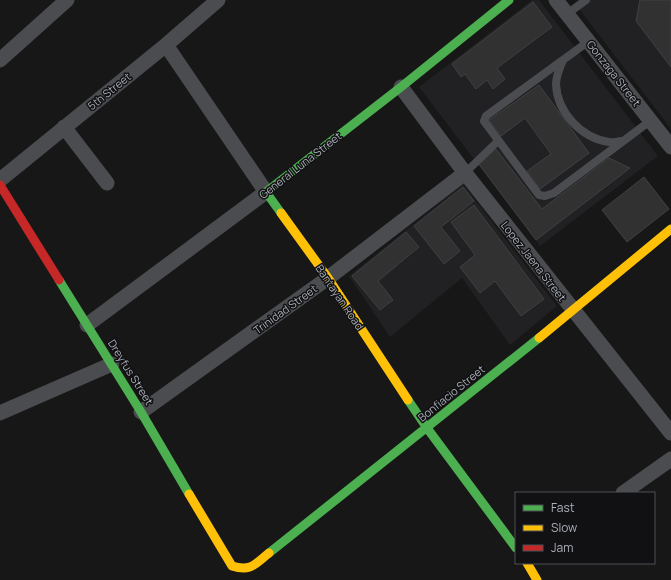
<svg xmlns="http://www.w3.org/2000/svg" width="671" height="580" viewBox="0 0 671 580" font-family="Manrope,sans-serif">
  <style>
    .built { fill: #212123 }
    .building { fill: #313132; stroke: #3f4043 }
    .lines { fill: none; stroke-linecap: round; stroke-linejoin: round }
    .lane { stroke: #4b4c4f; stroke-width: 8 }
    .street { stroke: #4b4c4f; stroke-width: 15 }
    .fast { stroke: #4caf50; stroke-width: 9 }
    .slow { stroke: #ffc107; stroke-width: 9 }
    .jam { stroke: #c62828; stroke-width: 9 }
    .labels { text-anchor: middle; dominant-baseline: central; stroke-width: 3; stroke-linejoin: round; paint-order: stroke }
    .street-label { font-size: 11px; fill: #a9aeb7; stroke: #111113 }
  </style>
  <rect width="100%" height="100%" fill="#171717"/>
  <path class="built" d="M532 0H539L658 156 540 246 419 87Z
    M582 0H671V129L576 5Z
    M463 184 557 306 510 345 462 278 390 337 349 276Z"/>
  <path class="building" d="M640 0H671V67L636 21Z
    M533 2 552 27 497 68 505 79 493 89 487 80 476 89 465 74 461 77 452 64Z
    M539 85 589 153 540 189 527 171 551 154 525 118 501 136 489 120Z
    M496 149 542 209 609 158 630 168 536 240 478 163Z
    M644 177 669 209 627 242 602 210Z
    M463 187 474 201 441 227 460 251 444 264 414 226Z
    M474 205 544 299 521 316 495 281 480 293 460 267 475 255 451 222Z
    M406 232 419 247 378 281 393 300 380 310 352 276Z"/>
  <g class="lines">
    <path class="lane" d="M567 14 586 0
      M589 41 486 116 484 121 539 195 545 196 554 193 650 121
      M563 60C560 67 556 76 556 84 557 112 581 138 609 142 613 143 617 142 621 141
      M465 173 498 141"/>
    <path class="street" d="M556 0 671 147
      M0 60 67 0
      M401 87 465 173 671 433
      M64 127 107 183
      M0 180 166 45 218 0
      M87 325 266 192 166 45
      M141 412 328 278 465 173
      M0 413 112 364
      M623 493 671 459"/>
    <path class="fast" d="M281 213 266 192 401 87 509 0
      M59 280 141 412 189 494
      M408 400 427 428 516 548
      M269 553 539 338"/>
    <path class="slow" d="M281 213 328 278 408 400
      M539 338 671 229
      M189 494 232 566C251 572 255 564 269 553
      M527 563 537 580"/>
    <path class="jam" d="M0 185 59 280"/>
  </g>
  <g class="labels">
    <g class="street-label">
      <text transform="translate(614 73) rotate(52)">Gonzaga Street</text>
      <text transform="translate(109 91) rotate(-39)">5th Street</text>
      <text transform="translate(300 165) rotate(-38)">General Luna Street</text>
      <text transform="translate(534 261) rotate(52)">Lopez Jaena Street</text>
      <text transform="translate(340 297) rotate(56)">Bantayan Road</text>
      <text transform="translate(285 309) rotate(-36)">Trinidad Street</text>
      <text transform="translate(131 372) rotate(58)">Dreyfus Street</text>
      <text transform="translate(451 393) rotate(-39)">Bonfiacio Street</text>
    </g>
  </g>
  <rect x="515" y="492" width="140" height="72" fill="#111113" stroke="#4e5055"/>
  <rect x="523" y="505" width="20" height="6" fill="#4caf50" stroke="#4e5055"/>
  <text x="551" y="512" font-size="12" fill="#a9aeb7">Fast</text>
  <rect x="523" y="525" width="20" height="6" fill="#ffc107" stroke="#4e5055"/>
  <text x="551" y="532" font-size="12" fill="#a9aeb7">Slow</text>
  <rect x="523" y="545" width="20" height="6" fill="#c62828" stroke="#4e5055"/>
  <text x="551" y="552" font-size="12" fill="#a9aeb7">Jam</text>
</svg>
